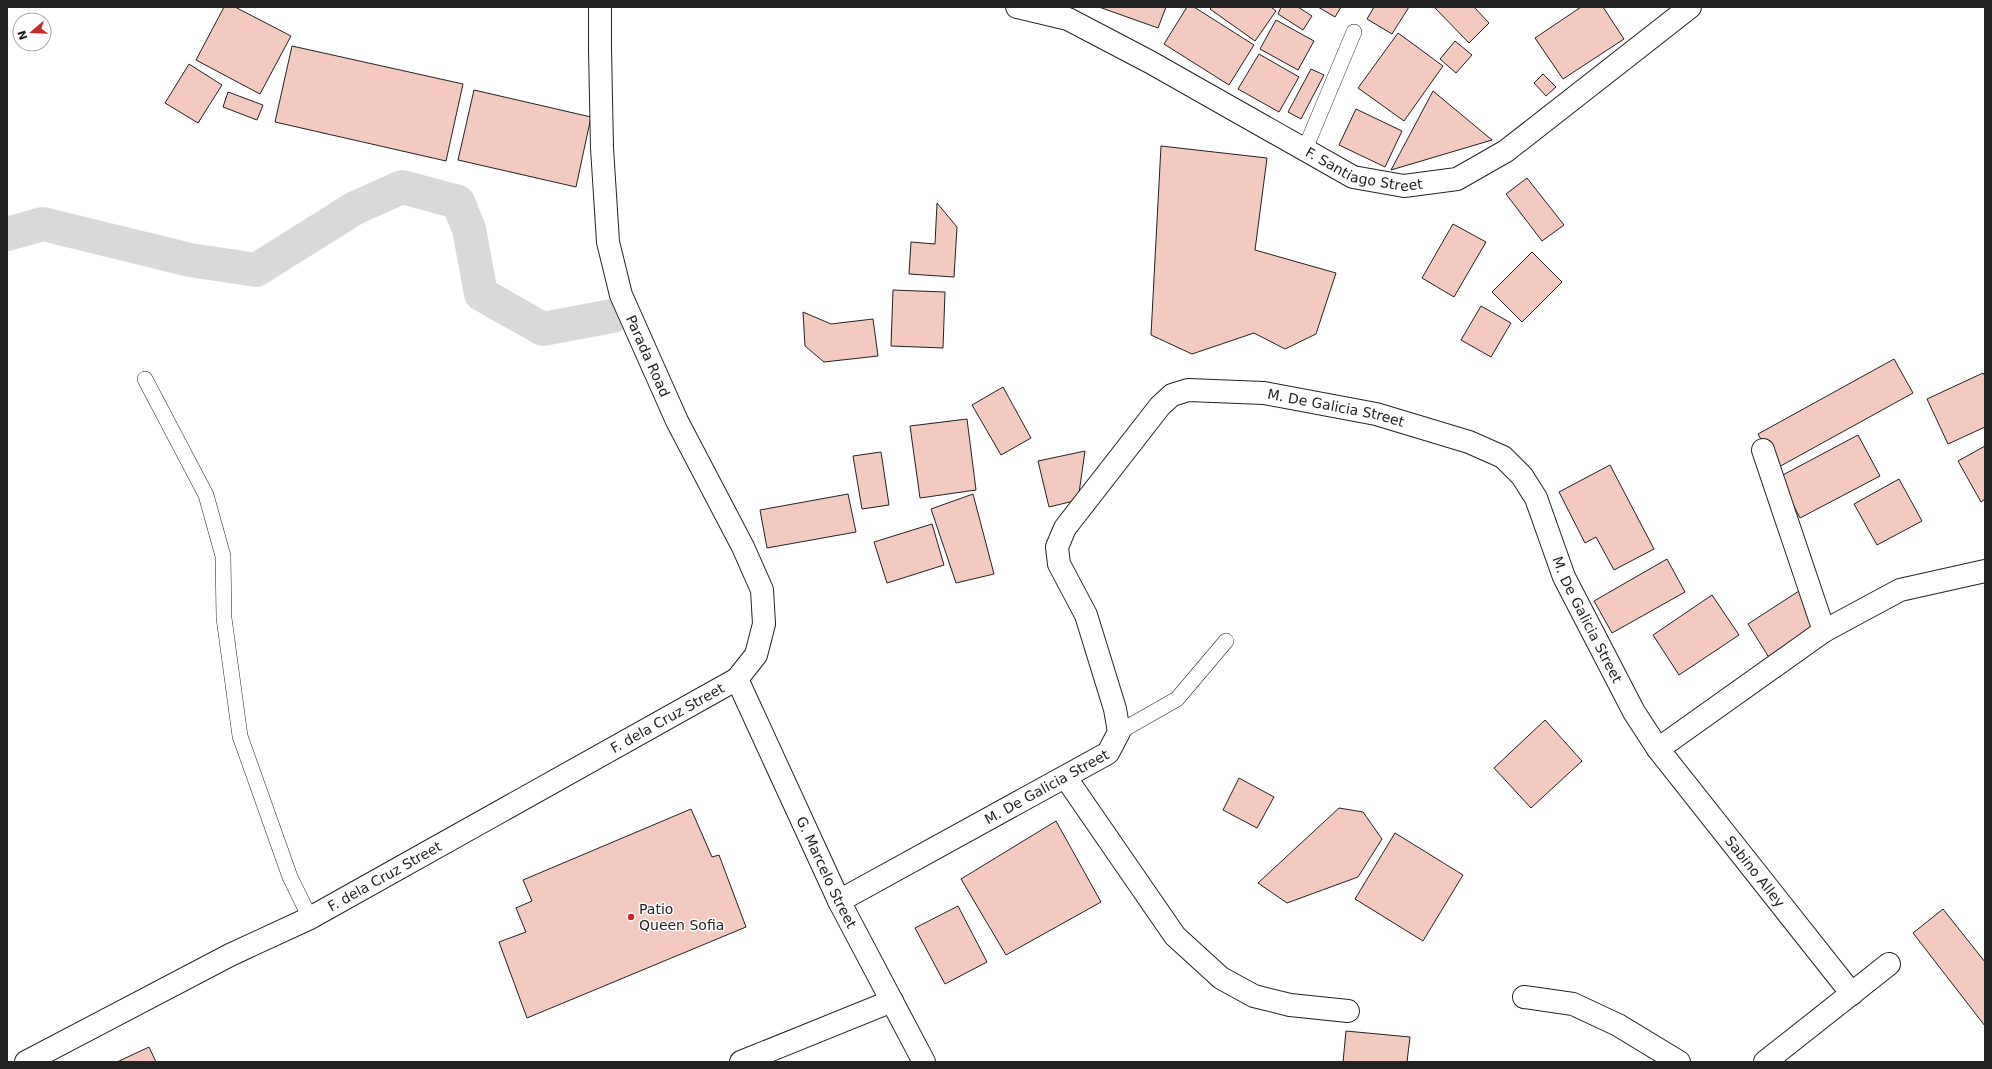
<svg xmlns="http://www.w3.org/2000/svg" width="1992" height="1069" viewBox="0 0 1992 1069" font-family="'DejaVu Sans',sans-serif">
  <style>
    .lines { fill: none; stroke-linecap: round; stroke-linejoin: round }
    .canal { stroke: #d9d9d9; stroke-width: 34 }
    .building { fill: #f3c9c0; stroke: #222 }
    .service-casing { stroke: #222; stroke-width: 16 }
    .minor-casing { stroke: #222; stroke-width: 24 }
    .tertiary-casing { stroke: #222; stroke-width: 24 }
    .service { stroke: #fff; stroke-width: 15 }
    .minor { stroke: #fff; stroke-width: 22 }
    .tertiary { stroke: #fff; stroke-width: 22 }
    .poi-dot { fill: #c62828; stroke: #fff; stroke-width: 1.5 }
    .labels { text-anchor: middle; dominant-baseline: central; stroke-width: 3; stroke-linejoin: round; paint-order: stroke }
    .street-label { font-size: 14px; fill: #222; stroke: #fff }
    .poi-label { font-size: 14px; fill: #222; stroke: #fff; text-anchor: start }
  </style>
  <rect width="100%" height="100%" fill="#fff"/>
  <g class="lines">
    <path class="canal" d="M7 234 43 224 190 260 256 270 355 208 402 187 458 202 469 229 481 294 543 329 612 316"/>
  </g>
  <path class="building" d="M224 7H235L291 36 260 94 196 60Z
    M1099 7H1166L1158 28Z
    M1187 7H1194L1254 45 1229 85 1164 44Z
    M1212 7H1271L1276 11 1255 41 1210 9Z
    M1281 7H1298L1312 16 1303 30 1278 14Z
    M1318 7H1341L1335 17Z
    M1374 7H1409L1392 34 1367 19Z
    M1434 7H1474L1489 23 1469 43Z
    M1581 7H1603L1624 39 1563 79 1535 38Z
    M1276 20 1314 41 1298 70 1260 49Z
    M1398 33 1443 66 1404 121 1358 88Z
    M1455 41 1472 55 1456 73 1440 59Z
    M292 46 463 84 446 161 275 122Z
    M1259 54 1299 77 1279 112 1238 89Z
    M189 64 222 85 198 123 165 103Z
    M1311 69 1324 75 1301 119 1288 112Z
    M1543 74 1556 87 1546 96 1534 83Z
    M474 90 591 117 576 187 458 160Z
    M1433 91 1492 140 1391 170Z
    M228 92 263 105 257 120 223 107Z
    M1356 109 1402 131 1385 167 1339 145Z
    M1161 146 1267 158 1255 250 1336 273 1316 334 1285 349 1254 333 1192 354 1151 335Z
    M1527 178 1564 225 1542 241 1506 194Z
    M937 203 957 227 954 277 909 274 911 242 935 244Z
    M1453 224 1486 242 1454 297 1422 278Z
    M1532 252 1562 282 1522 322 1492 292Z
    M893 290 945 292 943 348 891 346Z
    M1481 306 1511 323 1491 357 1461 340Z
    M803 312 831 324 873 319 878 356 824 362 805 346Z
    M1894 359 1913 393 1777 468 1758 434Z
    M1983 373 1985 376V427L1948 444 1927 399Z
    M1003 387 1031 438 1001 455 972 405Z
    M967 419 976 490 920 498 910 426Z
    M1858 435 1880 476 1800 518 1779 477Z
    M1985 446V499L1981 502 1958 461Z
    M1085 451 1078 500 1049 507 1038 461Z
    M881 452 889 505 862 509 853 456Z
    M1610 465 1654 549 1614 570 1596 537 1585 543 1559 492Z
    M1899 479 1922 521 1877 545 1854 504Z
    M848 494 856 532 767 548 760 510Z
    M973 494 994 574 956 583 931 509Z
    M932 524 944 565 887 583 874 542Z
    M1667 559 1685 592 1612 633 1594 601Z
    M1802 589 1813 631 1770 659 1748 624Z
    M1712 595 1739 635 1679 675 1653 635Z
    M1545 720 1582 761 1531 808 1494 768Z
    M1239 778 1274 797 1257 828 1223 810Z
    M1339 808 1363 812 1382 839 1358 877 1287 903 1258 883Z
    M691 809 712 857 719 855 746 927 527 1018 499 942 526 932 516 908 532 901 523 880Z
    M1056 821 1101 902 1006 955 961 879Z
    M1395 833 1463 875 1423 941 1355 899Z
    M958 906 987 962 945 984 915 928Z
    M1943 909 1985 962V1026L1913 933Z
    M1346 1031 1410 1037 1407 1062H1343Z
    M149 1047 156 1062H117Z"/>
  <g class="lines">
    <defs>
      <path id="service" d="M1305 149 1354 32
        M145 379 206 495 223 556 224 618 240 736 290 877 310 918
        M1119 732 1177 699 1226 641"/>
      <g id="minor">
        <path id="s1" d="M1017 7 1068 19 1150 62 1353 177 1404 186 1457 179 1506 151 1690 7"/>
        <path d="M1763 450 1824 631"/>
        <path d="M1658 749 1824 631 1900 590 1985 571"/>
        <path d="M1066 778 1175 936 1221 978 1254 996 1290 1005 1348 1011"/>
        <path id="s2" d="M839 901 1108 753 1119 732 1115 709 1086 615 1059 564 1057 547 1065 528 1160 406 1172 395 1188 390 1264 393 1376 414 1469 442 1503 457 1522 476 1536 498 1564 577 1634 712 1658 749 1852 994"/>
        <path d="M1524 997 1573 1004 1618 1025 1679 1062"/>
        <path d="M741 1062 892 1001"/>
        <path d="M1765 1062 1889 964"/>
      </g>
      <g id="tertiary">
        <path id="s3" d="M737 679 839 901 924 1062"/>
        <path id="s4" d="M26 1062 230 955 310 918 737 679 756 655 764 624 762 590 743 547 677 421 621 295 608 242 602 148 600 49V7"/>
      </g>
    </defs>
    <use href="#service" class="service-casing"/>
    <use href="#minor" class="minor-casing"/>
    <use href="#tertiary" class="tertiary-casing"/>
    <use href="#service" class="service"/>
    <use href="#minor" class="minor"/>
    <use href="#tertiary" class="tertiary"/>
  </g>
  <circle class="poi-dot" cx="631" cy="917" r="4"/>
  <g class="labels">
    <g class="street-label">
      <text stroke="none"><textPath href="#s1" startOffset="387">F. Santiago Street</textPath></text>
      <text transform="translate(648 356) rotate(66)">Parada Road</text>
      <text stroke="none"><textPath href="#s2" startOffset="885">M. De Galicia Street</textPath></text>
      <text stroke="none"><textPath href="#s2" startOffset="1245">M. De Galicia Street</textPath></text>
      <text stroke="none"><textPath href="#s4" startOffset="728">F. dela Cruz Street</textPath></text>
      <text stroke="none"><textPath href="#s2" startOffset="237">M. De Galicia Street</textPath></text>
      <text stroke="none"><textPath href="#s2" startOffset="1549">Sabino Alley</textPath></text>
      <text stroke="none"><textPath href="#s3" startOffset="213">G. Marcelo Street</textPath></text>
      <text stroke="none"><textPath href="#s4" startOffset="404">F. dela Cruz Street</textPath></text>
    </g>
    <g class="poi-label">
      <text x="639" y="909">Patio<tspan x="639" dy="16">Queen Sofia</tspan></text>
    </g>
  </g>
  <rect width="1992" height="1069" fill="none" stroke="#222222" stroke-width="16"/>
  <g transform="translate(32 32) rotate(251)"><circle r="19" fill="#ffffff" stroke="#a7a7a7"/>
  <path d="M0-3L7 15L0 10L-7 15Z" fill="#c62828"/>
  <text y="-6" font-size="11" font-weight="bold" text-anchor="middle" fill="#222222">N</text>
  </g>
</svg>
